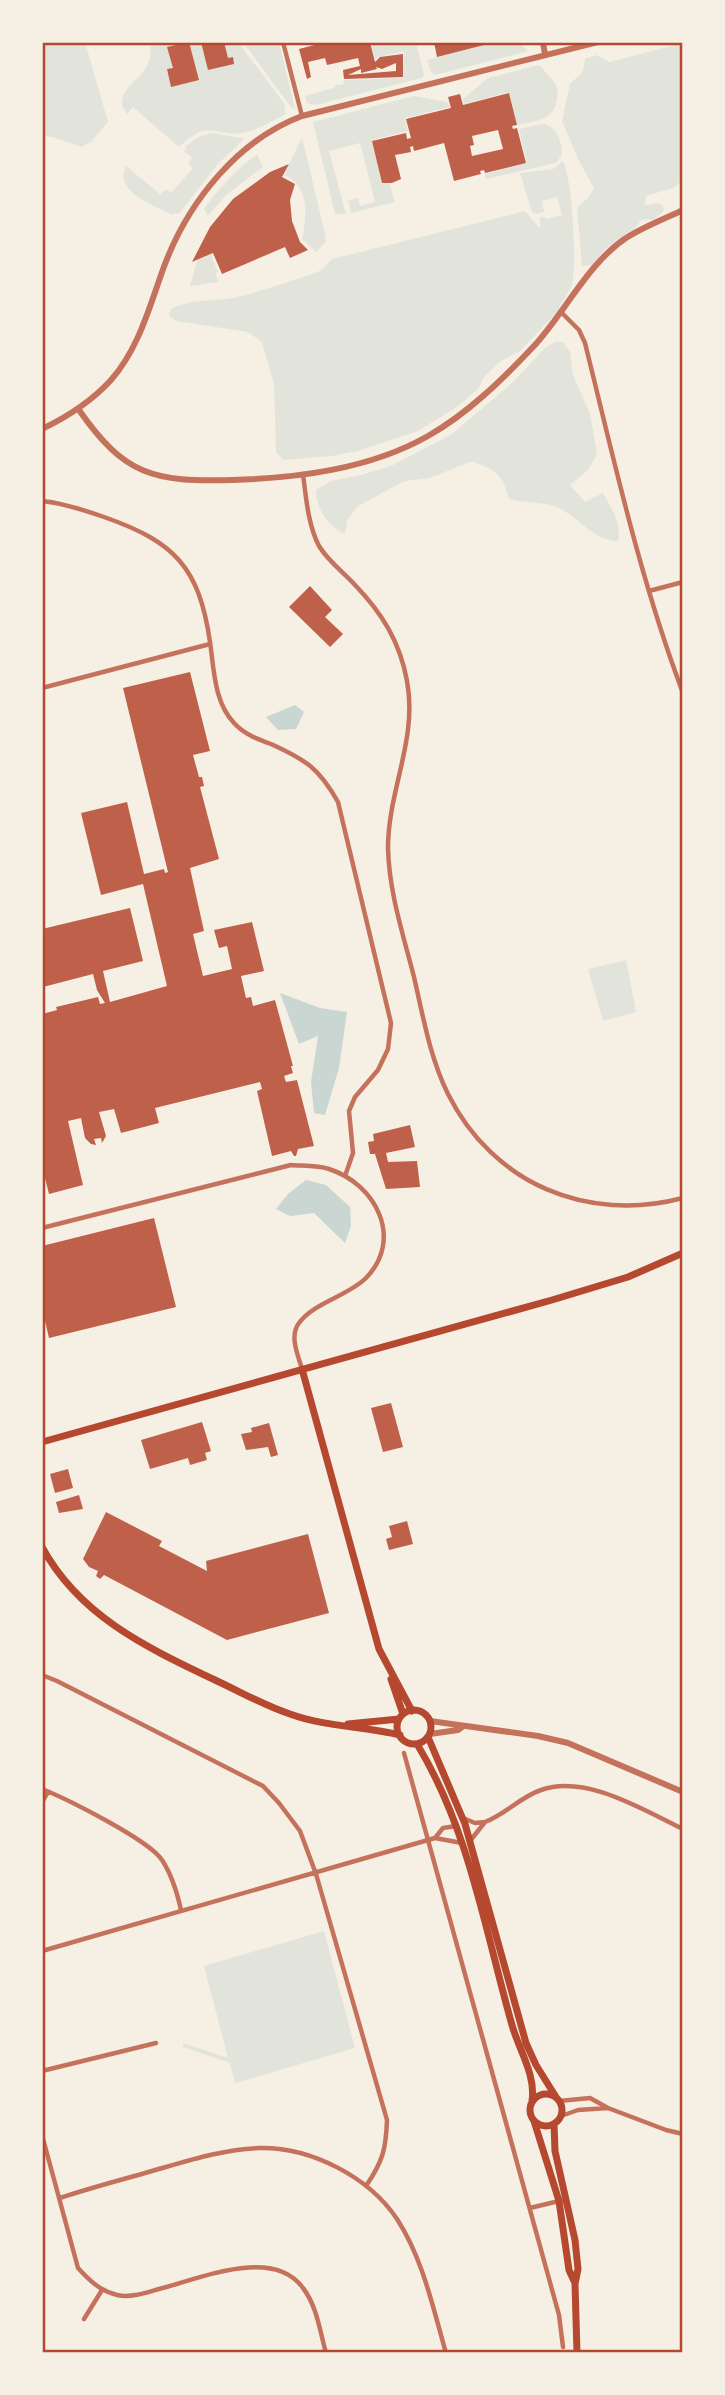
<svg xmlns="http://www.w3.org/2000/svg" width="725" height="2395" viewBox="0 0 725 2395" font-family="'Public Sans',sans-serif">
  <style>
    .green { fill: #e2e4dc }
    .water { fill: #c9d6d2 }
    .building { fill: #bf614a; fill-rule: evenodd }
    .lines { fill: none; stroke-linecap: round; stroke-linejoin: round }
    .minor { stroke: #c5725c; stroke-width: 4.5 }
    .tertiary { stroke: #c5725c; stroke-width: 6 }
    .secondary { stroke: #b5482f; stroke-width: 7 }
    .neatline { fill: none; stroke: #b5482f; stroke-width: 2.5 }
  </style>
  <rect width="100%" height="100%" fill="#f6efe4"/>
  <path class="green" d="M42 42H85L108 122 91 142 81 147 53 137 42 136Z
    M164 42H238L286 106 284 107 286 114C273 120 260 129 246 132 216 140 212 115 179 147L133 107 127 114 122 106C120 80 155 79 150 46Z
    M243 42H279L295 109 291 107Z
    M371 42H416L424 75 422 78 316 105 307 103 305 96 334 88 336 85H343L344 80 403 78 404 51 375 58Z
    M495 42H518L528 51 435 75 431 72 427 60Z
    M683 43V180L673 188 646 196 645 205 658 203 663 205 664 211 653 220 642 219 636 227 605 249 592 265 582 266 577 208 588 198 594 188 578 159 562 121 570 84 583 71 585 59 596 55 609 62Z
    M539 65C544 71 550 76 554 82 558 88 558 93 557 99 555 120 535 121 517 125L509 92 464 104 463 99 488 78Z
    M414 96 447 102 450 107 405 118 408 131 372 140 382 184 389 182 395 202 351 213 348 200 358 198 360 206 375 202 360 143 329 151 346 214H335L313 122Z
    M544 124C558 128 562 142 562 155L556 163 486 179 485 174 527 163 519 129Z
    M211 133 242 138 243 140 218 164 179 214 174 213 172 215C154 205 113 192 126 166L160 194 166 189 171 193 193 168 188 163 192 158 184 151 187 148 185 147 198 137Z
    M302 137 325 234 326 242 316 252 302 239C307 215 310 186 284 175Z
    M259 153 258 156 263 167 226 195 208 216 204 209C220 187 237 168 259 153Z
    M563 161C572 176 578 270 571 287 567 296 561 302 558 311L520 351 501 361 484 377 478 389 457 407 418 431 358 451 332 456 283 460 276 452 274 384 262 342 248 332 176 321 169 316 171 309C196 297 213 303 237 297 262 291 287 282 312 274L322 270 332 259 525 211 539 228 541 226 539 218 544 217 547 219 562 215 557 197 542 201 544 212 536 214 532 212 520 173 553 169Z
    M211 255 218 272 215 274 219 282 190 286 197 261Z
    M555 342H563L570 352 573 375 590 414 597 454 588 470 570 485 585 502 603 493C611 507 622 524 618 541 593 541 579 517 557 507 550 503 520 502 509 499 502 473 496 471 472 461L430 478 405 481 378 495 357 507 347 520 345 534C329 528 315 507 316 490L331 481 361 475 391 466 452 434 512 383 545 348Z
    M626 960 636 1012 603 1021 588 969Z
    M324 1931 355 2048 235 2083 230 2063 183 2047V2043L228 2058 204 1966Z"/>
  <path class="water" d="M295 705 304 712 296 729 278 730 266 717Z
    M280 993 320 1008 347 1012 339 1068 325 1115 314 1113 311 1082 318 1036 299 1044Z
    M306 1180 326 1185 350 1207 351 1226 345 1243 314 1213 290 1216 276 1209 288 1194Z"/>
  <path class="building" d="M189 42 199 80 171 87 167 69 173 68 167 47Z
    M201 42H224L228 58 233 57 234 64 208 70Z
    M326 42H370L375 62 380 57 403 54V77L344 79 343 70 360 66 358 58 327 65 325 58 308 62 311 77 307 79 299 49ZM396 63V71L348 75 361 69V73L377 69 376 67 382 69Z
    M434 42H492V43L437 57Z
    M509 93 517 125 512 126 513 129 517 128 526 163 485 173 484 170 480 171 481 174 454 181 444 143 414 151 413 146 410 147 411 152 395 155 401 179 392 183H382L372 141 406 133 407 139 411 138 406 119 451 108 448 97 460 94 463 105ZM498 130 503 149 472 156 470 146 474 145 472 136Z
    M289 164 282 177 295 184 290 200 292 221 300 242 308 250 290 258 285 247 222 274 213 253 192 262 210 227 233 199 270 172Z
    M310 586 332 610 325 617 343 634 330 647 289 607Z
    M190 672 210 751 193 755 199 777H202L204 786 200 787 219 859 190 868 204 931 193 934 203 976 232 969 227 946 219 948 214 930 252 922 264 971 241 976 246 998 251 997 253 1006 275 1000 293 1066H291L293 1073 284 1076 286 1082 297 1080 314 1146 298 1149 296 1156H294L291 1151 272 1156 257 1091 262 1089 260 1082 155 1108 159 1123 121 1133 114 1109 99 1112 106 1136 102 1143 101 1138 94 1139 96 1145 91 1144 85 1138 81 1118 68 1121 83 1185 49 1194 45 1178H42V1014L57 1010 56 1007 98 997 100 1004 105 1003 97 990 93 974 43 987 42 929 130 908 143 961 103 971 110 1002 167 986 143 884 101 895 81 813 127 802 144 874 164 869 165 873 168 872 123 688Z
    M410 1125 415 1147 386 1153 388 1162 417 1161 420 1187 386 1189 375 1154H370L368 1142 374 1141 373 1134Z
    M154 1218 176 1307 49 1338 42 1308V1246Z
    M391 1403 403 1447 383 1452 371 1408Z
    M202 1422 211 1451 205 1453 207 1460 190 1465 188 1458 150 1469 141 1440Z
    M269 1423 278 1455 271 1457 268 1447 246 1450 241 1434 252 1432 251 1428Z
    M68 1469 73 1488 55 1493 50 1474Z
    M79 1495 83 1509 59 1513 56 1502Z
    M106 1512 162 1541 159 1546 207 1571 206 1561 308 1534 329 1613 227 1640 104 1575 100 1579 96 1576 98 1571 89 1567 83 1559Z
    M407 1521 413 1544 389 1550 386 1539 392 1537 389 1526Z"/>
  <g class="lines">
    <path class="minor" d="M283 42 302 116
      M562 313 579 330 585 343C614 460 640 579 683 693
      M303 474C306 497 308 525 319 546 328 561 343 572 355 585 382 613 400 642 407 681 418 739 388 790 388 848 389 892 403 934 414 977 423 1016 430 1058 448 1094 493 1184 587 1223 683 1198
      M42 501C63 503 84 510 104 517 175 542 199 567 210 642 214 669 214 702 234 723 244 734 257 739 271 744 306 760 319 768 338 802L391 1023 388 1049 378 1070 355 1097 349 1111 353 1153 345 1176
      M649 591 683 582
      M42 688 210 644
      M42 1228 291 1165C303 1166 317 1165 329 1169 376 1184 404 1239 366 1278 348 1296 313 1303 299 1323 289 1336 298 1355 302 1369
      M42 1675 57 1681 263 1786 279 1803 300 1831 316 1874 387 2120C386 2149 383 2161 366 2186
      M404 1753 559 2315 563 2347
      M42 1789C67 1799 149 1840 162 1860 172 1875 177 1892 181 1910
      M42 1802 48 1792
      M463 1818 475 1823 485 1822 470 1841
      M485 1822C505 1815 520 1797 541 1790 586 1774 643 1810 683 1829
      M456 1826 443 1828 435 1838 462 1843
      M42 1951 435 1838
      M42 2071 156 2043
      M559 2101 590 2098 608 2108 666 2130 683 2134
      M561 2116 578 2110 608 2108
      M42 2135 78 2268C89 2280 100 2291 117 2295 131 2298 145 2293 159 2289 199 2279 273 2246 303 2288 317 2306 320 2332 326 2353
      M60 2198C90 2188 121 2180 152 2171 187 2161 223 2149 260 2148 311 2147 369 2177 397 2219 423 2259 433 2308 446 2353
      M530 2208 559 2201
      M84 2319 102 2290"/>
    <path class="tertiary" d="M543 42 545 55
      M79 410C125 476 154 482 232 480 298 478 370 469 428 436 467 414 502 380 533 347 564 314 588 263 626 238 643 227 664 219 683 210
      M42 429C69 416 91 402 111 380 140 347 150 304 165 264 189 201 238 140 302 116L598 42
      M430 1721 538 1736 568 1743 683 1792
      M430 1734 458 1730 462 1727"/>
    <path class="secondary" d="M302 1369 379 1649 412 1711
      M42 1442 552 1300 628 1277 683 1253
      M42 1547C80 1617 148 1648 217 1681 241 1692 265 1706 290 1714 325 1727 364 1726 400 1735
      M391 1679 403 1714
      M397 1727a17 17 0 1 1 34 0a17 17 0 1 1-34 0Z
      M348 1724 399 1719
      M428 1737 465 1824 526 2043 536 2065 556 2097
      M417 1744C469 1829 485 1930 512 2025 519 2050 536 2075 532 2101
      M530 2110a16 16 0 1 1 32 0a16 16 0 1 1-32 0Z
      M534 2121 559 2201 569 2270 575 2283
      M554 2124 555 2151 575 2240 578 2269 575 2284 577 2353"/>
  </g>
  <rect width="725" height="2395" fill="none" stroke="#f6efe4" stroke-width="88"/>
  <rect x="44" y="44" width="637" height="2307" class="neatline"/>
</svg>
